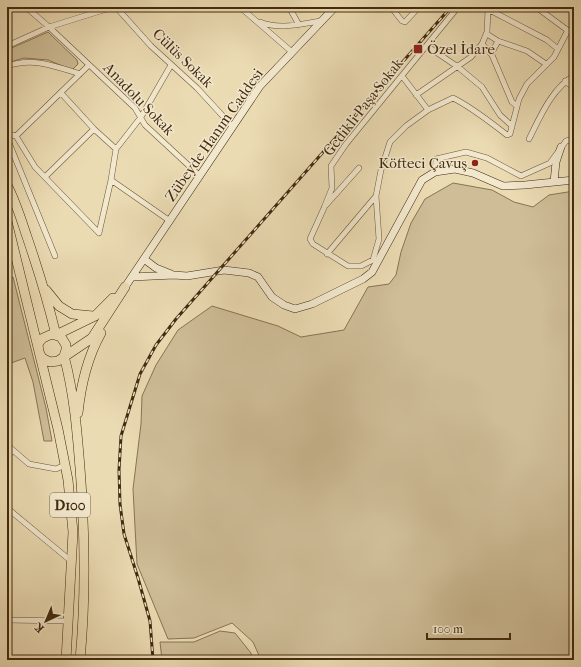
<svg xmlns="http://www.w3.org/2000/svg" width="581" height="667" viewBox="0 0 581 667" font-family="'IM FELL French Canon',serif">
  <style>
    .green { fill: #cebd97; stroke: #887452 }
    .lines { fill: none; stroke-linecap: round; stroke-linejoin: round }
    .street-casing { stroke: #6c5637; stroke-width: 6 }
    .secondary-casing { stroke: #422a0e; stroke-width: 8 }
    .highway-casing { stroke: #422a0e; stroke-width: 10 }
    .street { stroke: #f2e8ce; stroke-width: 5 }
    .secondary { stroke: #f2e8ce; stroke-width: 7 }
    .highway { stroke: #ebdbb3; stroke-width: 9 }
    .rail-casing { stroke: #422a0e; stroke-width: 3 }
    .rail { stroke: #f2e8ce; stroke-width: 1.5; stroke-dasharray: 4.5; stroke-linecap: butt }
    .poi-dot { fill: #8f2418; stroke: #f2e8ce; stroke-width: 1.5 }
    .labels { text-anchor: middle; dominant-baseline: central; stroke-width: 3; stroke-linejoin: round; paint-order: stroke }
    .shield { fill: #f2e8ce; stroke: #776348; stroke-width: 1 }
    .shield-label { font-size: 14px; font-weight: bold; fill: #422a0e }
    .poi-label { font-size: 15px; fill: #422a0e; stroke: #f2e8ce; text-anchor: start }
    .street-label { font-size: 15px; fill: #422a0e; stroke: #f2e8ce }
  </style>
  <rect width="100%" height="100%" fill="#ebdbb3"/>
  <filter id="stains"><feTurbulence type="fractalNoise" baseFrequency=".005" numOctaves="4"/><feColorMatrix values="0 0 0 0 .2 0 0 0 0 .09 0 0 0 0 .02 0 0 0 .5 -.17"/></filter>
  <radialGradient id="worn" r=".72"><stop offset=".6" stop-color="#630" stop-opacity="0"/><stop offset="1" stop-color="#630" stop-opacity=".3"/></radialGradient>
  <path class="green" d="M48 32 77 60 78 64 72 70 48 60 24 58 7 63V50Z
    M453 183 492 190 514 202 533 207 549 195 574 191V302L572 303 574 308V660H261L253 642 232 623 194 638 168 639 137 564 133 489 141 424 142 396 156 365 178 330 212 306 278 326 301 337 344 330 368 287 389 284 396 275 401 252 411 223 425 199Z
    M13 277 46 408 52 441H44L33 382 25 358 11 363 7 349V297L10 296 7 280Z
    M220 631 235 633 251 653 252 660H162L160 642H194Z"/>
  <g class="lines">
    <defs>
      <path id="street" d="M26 7 49 27 135 108 145 125 200 176
        M116 7 151 46 197 88 233 127
        M240 7 292 52
        M289 7 299 25
        M391 7 402 21 405 22 419 7
        M484 7 547 40 558 49
        M536 7 574 35
        M488 10 487 32 482 44 492 55 512 102 517 106
        M260 22C280 30 300 24 321 21
        M487 34 498 41 527 51 546 64
        M7 46 49 27 113 7
        M427 46 458 67 482 87 500 115 512 126
        M491 54 498 41
        M7 66C34 57 54 66 80 74
        M402 76 428 110
        M565 81 574 88
        M61 93 94 129 116 149
        M416 95 471 57 482 44
        M7 134 16 136 35 167 99 233
        M16 136 89 65
        M7 138 55 256
        M529 139C540 117 552 88 574 76
        M435 172 436 159 466 152 487 158 521 176 550 163 566 141 574 139
        M45 177 94 129
        M111 180 170 221
        M376 196 379 239 373 260 361 266H348L313 244 310 239 324 208 332 188 331 166 346 144 458 7
        M326 205 359 168
        M99 233 111 180 116 149 141 117 171 65
        M327 254 376 196 381 170 390 142 406 126 428 110 453 98C473 108 490 122 507 135L510 134 519 99 527 84 554 57 568 30
        M7 445 29 464 56 469 65 465
        M7 456 13 451
        M7 508 71 561
        M7 620 68 621"/>
      <path id="secondary" d="M554 182 556 162 561 147
        M144 259 156 268 171 274
        M132 277 174 275 187 276 224 270 249 273 258 277 272 297 284 305 295 309 312 304 363 279 372 272 422 180 435 172 455 169 473 173 503 186 525 185 574 180
        M125 287 260 86 335 7"/>
      <path id="highway" d="M7 185C16 202 21 219 27 237 38 269 48 302 56 335
        M7 221 58 429 68 480 73 532 66 660
        M46 290 59 306 72 314 93 316
        M56 335 95 316 113 298
        M64 356C74 393 77 430 80 468 85 532 86 596 80 660
        M64 356 66 350V345L61 337 52 334 43 338 40 341 38 345 39 352 42 358 50 362 58 361 92 338 125 287
        M78 413C81 384 87 358 101 333"/>
    </defs>
    <use href="#street" class="street-casing"/>
    <use href="#secondary" class="secondary-casing"/>
    <use href="#highway" class="highway-casing"/>
    <use href="#street" class="street"/>
    <use href="#secondary" class="secondary"/>
    <use href="#highway" class="highway"/>
    <defs>
      <path id="rail" d="M153 660 150 621 138 578 124 534 120 504 119 470 121 436 140 374 156 345 176 319 451 7"/>
    </defs>
    <use href="#rail" class="rail-casing"/>
    <use href="#rail" class="rail"/>
  </g>
  <g class="poi-dot">
    <rect x="413" y="44" width="10" height="10" rx="2"/>
    <circle cx="475" cy="163" r="4"/>
  </g>
  <g class="labels">
    <rect class="shield" x="50" y="493" width="40" height="24" rx="3"/>
    <g class="shield-label">
      <text x="70" y="505">D100</text>
    </g>
    <g class="poi-label">
      <text x="427" y="49">Özel İdare</text>
      <text x="467" y="163" text-anchor="end">Köfteci Çavuş</text>
    </g>
    <g class="street-label">
      <text transform="translate(183 58) rotate(44)">Cülüs Sokak</text>
      <text transform="translate(139 99) rotate(46)">Anadolu Sokak</text>
      <text transform="translate(363 107) rotate(-52)">Gedikli Paşa Sokak</text>
      <text transform="translate(214 135) rotate(-55)">Zübeyde Hanım Caddesi</text>
    </g>
  </g>
  <rect width="581" height="667" fill="none" stroke="#ebdbb3" stroke-width="24"/>
  <rect x="8" y="8" width="565" height="651" fill="none" stroke="#422a0e" stroke-width="2"/>
  <rect x="12" y="12" width="557" height="643" fill="none" stroke="#422a0e"/>
  <g transform="translate(46 621) rotate(224)" stroke="#f2e8ce" stroke-width="3" paint-order="stroke">
  <path d="M0-3L7 15L0 10L-7 15Z" fill="#422a0e"/>
  <text y="-6" font-size="11" font-weight="bold" text-anchor="middle" fill="#422a0e">K</text>
  </g>
  <path d="M427 633v6h83v-6" fill="none" stroke="#422a0e" stroke-width="2"/>
  <text x="433" y="633" font-size="12" fill="#422a0e" stroke="#f2e8ce" stroke-width="3" paint-order="stroke">100 m</text>
  <rect width="100%" height="100%" filter="url(#stains)"/>
  <rect width="100%" height="100%" fill="url(#worn)"/>
</svg>
